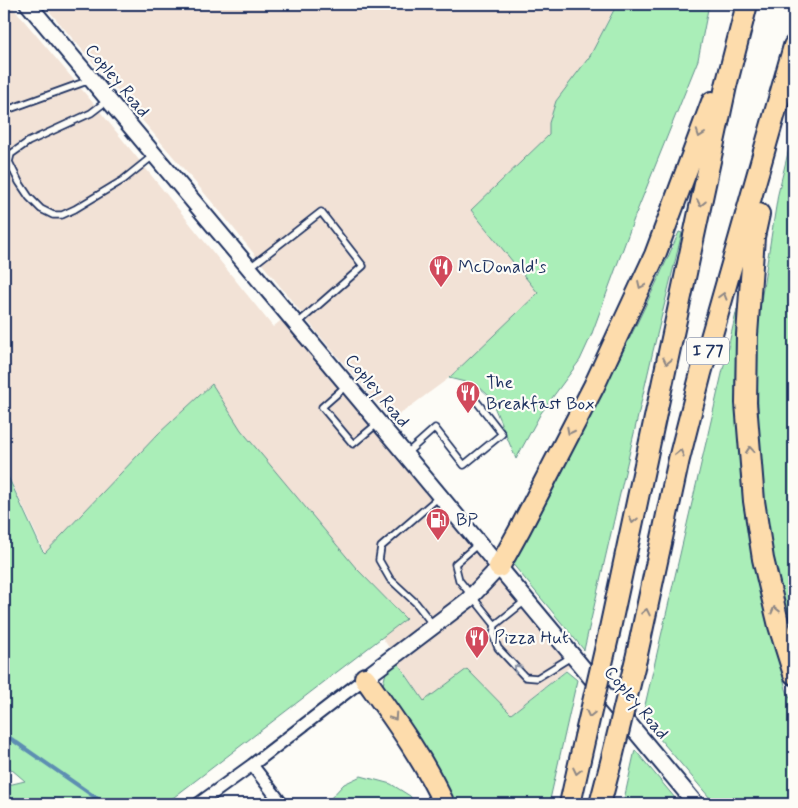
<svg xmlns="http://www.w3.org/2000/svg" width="798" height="808" viewBox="0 0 798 808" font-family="Mynerve,sans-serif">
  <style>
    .built { fill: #f2e2d6 }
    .green { fill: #aaeeb8; stroke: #628e8b }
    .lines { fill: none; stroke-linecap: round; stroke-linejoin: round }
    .stream { stroke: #5d8eb2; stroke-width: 4 }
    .lane-casing { stroke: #1b2f5e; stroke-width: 9 }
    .street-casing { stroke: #1b2f5e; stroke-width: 15 }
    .secondary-casing { stroke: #1b2f5e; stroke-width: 19 }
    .highway-casing { stroke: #1b2f5e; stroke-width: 24 }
    .lane { stroke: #fdfcf7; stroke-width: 5.5 }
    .street { stroke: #fdfcf7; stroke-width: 11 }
    .secondary { stroke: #fdfcf7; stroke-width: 15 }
    .highway { stroke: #fddcac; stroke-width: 20 }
    .highway-bridge-casing { stroke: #1b2f5e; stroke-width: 24; stroke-linecap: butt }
    .highway-bridge { stroke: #fddcac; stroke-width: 20 }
    .oneway { stroke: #8c8685 }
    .oneway2 { stroke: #8c96aa }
    .labels { text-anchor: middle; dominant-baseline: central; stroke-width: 4.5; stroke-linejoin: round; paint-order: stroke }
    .shield { fill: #fdfcf7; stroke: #5f6c8c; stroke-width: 1 }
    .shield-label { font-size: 16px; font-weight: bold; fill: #1b2f5e }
    .street-label { font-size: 18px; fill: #1b2f5e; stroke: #fdfcf7 }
    .poi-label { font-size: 18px; fill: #1b2f5e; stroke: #fdfcf7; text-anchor: start }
  </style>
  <rect width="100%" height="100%" fill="#fdfcf7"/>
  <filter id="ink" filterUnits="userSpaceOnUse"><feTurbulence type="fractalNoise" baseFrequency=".02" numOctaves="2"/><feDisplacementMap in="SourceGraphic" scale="10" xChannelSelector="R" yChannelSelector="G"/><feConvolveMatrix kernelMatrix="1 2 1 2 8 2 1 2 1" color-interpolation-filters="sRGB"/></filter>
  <g filter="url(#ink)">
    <path class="built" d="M4 4H10L94 104 273 327 285 317 571 666 511 714 424 701 382 637 406 619 356 568 241 430 212 385 158 434 45 553 6 470H4Z
      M43 4H616L590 56 556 101 549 123V135L471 210 539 293 449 378 392 420 319 335 223 215Z"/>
    <path class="green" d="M617 4H709L698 60 635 216 591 336 580 360 541 413 516 459 490 397 477 385 449 378 538 293 471 210 549 135V123L556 101 590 56Z
      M794 128V641L788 621 771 552 761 500 759 444 756 332 778 194Z
      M679 232 682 233 653 351 584 650 511 562C538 523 558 480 579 438 614 370 649 302 679 232Z
      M737 309 735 383 739 444 760 588 786 689 794 706V804H715L642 718Z
      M212 384 241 430 356 568 406 619 165 804H4V786L25 781 4 763V470H5L42 550 45 553 158 434Z
      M398 663 424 701 467 669 511 714 566 671 577 680 549 804H450L382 689 386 672Z
      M635 750 680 804H623Z
      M361 776 391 784 410 796 415 804H330L328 801 344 784Z"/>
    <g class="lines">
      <path class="stream" d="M4 734 105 804"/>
      <defs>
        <path id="lane" d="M108 100 91 113 28 142 11 154 9 162 19 182 29 197 41 209 53 215H62L75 209 123 180 154 155
          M4 111 90 80
          M249 268 321 212 363 266 298 323
          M347 385 322 407 353 444 377 424
          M407 453 435 428 464 465 502 434 474 398
          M478 544 455 564 459 580 495 625 493 635 498 648 525 677 537 678 571 657
          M433 625 416 603 390 579 379 560 381 547 440 496
          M495 625 525 601"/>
        <path id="street" d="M252 765 282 804
          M198 804 252 765 365 678"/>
        <path id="secondary" d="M28 4 405 454 696 804
          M365 678 468 600 499 567"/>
        <path id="highway" d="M759 214 754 237 747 335 746 403 754 501 763 559 779 626 794 674
          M499 567 520 529 594 386 655 255 712 102
          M609 633 726 86 747 4
          M636 659 679 459 701 373 794 46
          M365 678C394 719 423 758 444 804
          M570 804 585 737
          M600 804 610 766"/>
      </defs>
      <use href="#lane" class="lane-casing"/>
      <use href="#street" class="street-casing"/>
      <use href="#secondary" class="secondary-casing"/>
      <use href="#highway" class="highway-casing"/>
      <use href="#lane" class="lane"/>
      <use href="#street" class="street"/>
      <use href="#secondary" class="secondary"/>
      <use href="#highway" class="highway"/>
      <defs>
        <path id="highway-bridge" d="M585 737 609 633
          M610 766 636 659"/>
      </defs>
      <use href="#highway-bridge" class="highway-bridge-casing"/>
      <use href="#highway-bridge" class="highway-bridge"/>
    </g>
    <defs><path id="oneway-chevron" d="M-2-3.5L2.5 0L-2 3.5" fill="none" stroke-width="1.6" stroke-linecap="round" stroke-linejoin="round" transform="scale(1.25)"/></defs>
    <g class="oneway">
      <use href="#oneway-chevron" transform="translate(700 134) rotate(110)"/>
      <use href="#oneway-chevron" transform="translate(701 203) rotate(102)"/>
      <use href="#oneway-chevron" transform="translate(641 285) rotate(115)"/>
      <use href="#oneway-chevron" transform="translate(723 296) rotate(-74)"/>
      <use href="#oneway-chevron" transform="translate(667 361) rotate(102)"/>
      <use href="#oneway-chevron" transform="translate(570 431) rotate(117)"/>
      <use href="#oneway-chevron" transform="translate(750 450) rotate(-95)"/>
      <use href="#oneway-chevron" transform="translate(680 453) rotate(-76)"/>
      <use href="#oneway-chevron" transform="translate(633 520) rotate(102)"/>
      <use href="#oneway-chevron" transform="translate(775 610) rotate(-104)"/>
      <use href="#oneway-chevron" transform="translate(646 612) rotate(-78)"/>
      <use href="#oneway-chevron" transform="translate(590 714) rotate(103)"/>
      <use href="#oneway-chevron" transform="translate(394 717) rotate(56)"/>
      <use href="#oneway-chevron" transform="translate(577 771) rotate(102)"/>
    </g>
    <use class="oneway2" href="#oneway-chevron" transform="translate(517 668) rotate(-134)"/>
  </g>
  <defs>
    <symbol id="restaurant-pin" viewBox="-11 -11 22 30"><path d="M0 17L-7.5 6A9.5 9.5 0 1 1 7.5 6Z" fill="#d1495b" stroke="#fdfcf7"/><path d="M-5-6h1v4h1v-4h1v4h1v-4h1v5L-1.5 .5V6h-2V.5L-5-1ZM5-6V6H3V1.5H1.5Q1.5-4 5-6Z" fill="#fff"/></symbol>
    <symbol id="fuel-pin" viewBox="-11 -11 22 30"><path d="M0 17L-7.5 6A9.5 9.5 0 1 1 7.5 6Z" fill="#d1495b" stroke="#fdfcf7"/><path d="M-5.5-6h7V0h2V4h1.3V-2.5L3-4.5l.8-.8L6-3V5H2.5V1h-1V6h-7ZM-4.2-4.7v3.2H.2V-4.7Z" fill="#fff"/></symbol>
  </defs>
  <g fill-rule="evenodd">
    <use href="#restaurant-pin" x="427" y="253" width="28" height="38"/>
    <use href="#restaurant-pin" x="454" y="379" width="28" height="38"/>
    <use href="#fuel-pin" x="424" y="506" width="28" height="38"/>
    <use href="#restaurant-pin" x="463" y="624" width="28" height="38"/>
  </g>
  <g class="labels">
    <rect class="shield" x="687" y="337.5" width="42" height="27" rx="4"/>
    <g class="shield-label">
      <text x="708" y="351">I 77</text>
    </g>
    <g class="street-label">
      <text transform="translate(117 81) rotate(50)">Copley Road</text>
      <text transform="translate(377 391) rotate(50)">Copley Road</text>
      <text transform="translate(636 703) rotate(50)">Copley Road</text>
    </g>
    <g class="poi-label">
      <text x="458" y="267">McDonald's</text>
      <text x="486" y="383">The<tspan x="486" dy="21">Breakfast Box</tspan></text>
      <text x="456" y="520">BP</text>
      <text x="494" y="638">Pizza Hut</text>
    </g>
  </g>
  <rect width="798" height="808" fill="none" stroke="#fdfcf7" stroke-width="20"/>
  <rect x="10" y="10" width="778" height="788" fill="none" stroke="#1b2f5e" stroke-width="2" filter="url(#ink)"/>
</svg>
